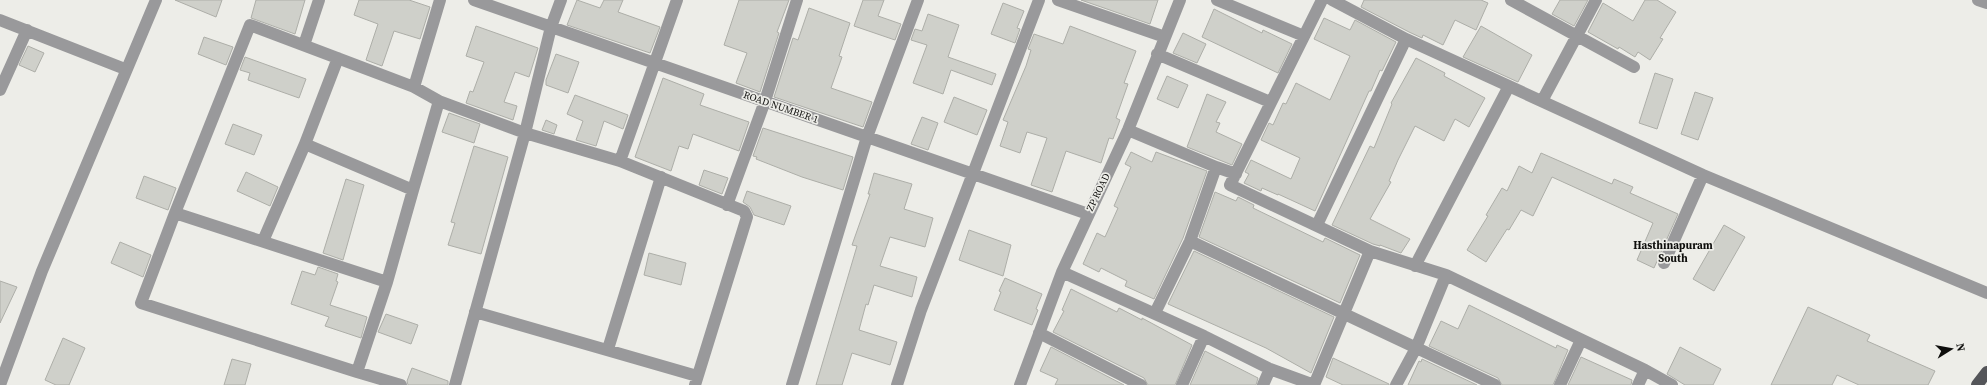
<svg xmlns="http://www.w3.org/2000/svg" width="1987" height="385" viewBox="0 0 1987 385" font-family="'Source Serif 4',serif">
  <style>
    .building { fill: #cfd0ca; stroke: #adaea8 }
    .lines { fill: none; stroke-linecap: round; stroke-linejoin: round }
    .minor { stroke: #99999b; stroke-width: 12 }
    .major { stroke: #545559; stroke-width: 12 }
    .labels { text-anchor: middle; dominant-baseline: central; stroke-width: 3.5; stroke-linejoin: round; paint-order: stroke }
    .street-label { font-size: 10px; fill: #0e0e0c; stroke: #edede8 }
    .neighbourhood-label { font-size: 11px; font-weight: bold; fill: #0e0e0c; stroke: #edede8 }
  </style>
  <rect width="100%" height="100%" fill="#edede8"/>
  <path class="building" d="M175 0H222L216 17Z
    M256 0H305L295 34 251 18Z
    M359 0H409L430 7 420 39 394 31 382 66 366 60 378 24 354 15Z
    M577 0 600 8 604 0H623L618 12 660 27 650 53 567 25Z
    M739 0H789L777 32 779 33 760 92 736 83 747 53 724 45Z
    M863 0H884L878 16 901 24 895 40 854 26Z
    M1081 0H1158L1150 24Z
    M1364 0H1481L1488 3 1476 30 1455 20 1443 45 1423 35 1422 38 1409 32 1361 7Z
    M1560 0H1588L1574 26 1552 14Z
    M1645 0H1657L1676 12 1660 38 1663 39 1650 60 1638 52 1635 57 1619 47 1618 49 1588 32 1603 3 1633 21Z
    M1003 3 1024 11 1017 28 1020 29 1015 43 991 34Z
    M809 8 850 23 839 56 842 57 831 88 872 102 863 127 774 97 793 38 798 40Z
    M1214 9 1262 33 1263 30 1292 44 1278 73 1202 37Z
    M928 14 959 25 948 57 996 74 992 85 951 70 943 94 913 83 927 45 911 40 915 29 922 31Z
    M1324 18 1350 30 1355 20 1396 42 1382 71 1380 70 1371 91H1369L1315 211 1278 194V195L1262 188 1261 191 1244 183 1249 174 1245 172 1251 160 1291 179 1300 158 1261 140 1269 123 1273 125 1283 103 1286 104 1296 83 1330 100 1350 56 1314 39Z
    M476 26 538 48 529 77 515 72 504 102 517 106 513 120 466 103 470 91 473 92 484 62 466 56Z
    M1070 26 1136 51 1124 83 1128 84 1116 118 1120 120 1113 139 1109 138 1101 163 1066 151 1052 192 1031 185 1047 138 1027 132 1020 153 1000 146 1008 122 1003 120 1026 66 1031 50 1028 49 1034 34 1063 44Z
    M1481 26 1532 55 1518 82 1463 57Z
    M1183 33 1206 44 1197 63 1173 53Z
    M204 37 233 47 226 65 198 54Z
    M28 46 44 53 35 72 19 65Z
    M556 54 579 62 568 93 546 85V80Z
    M245 57 306 79 299 98 248 80 250 73 240 70Z
    M1416 58 1445 73 1444 76 1485 98 1469 127 1455 119 1444 141 1415 126 1398 160 1389 181 1391 182 1370 219 1410 239 1401 253 1380 245V246L1373 244 1332 225 1370 146 1374 148 1392 104 1391 103Z
    M1655 73 1673 79 1657 129 1639 123Z
    M1167 76 1188 85 1178 108 1157 99Z
    M663 78 704 94 700 105 749 122 739 151 693 134 688 149 679 146 671 171 635 157Z
    M1695 92 1713 98 1698 140 1681 134Z
    M1207 94 1226 102 1216 122 1220 123 1216 132 1242 144 1232 165 1187 147Z
    M575 95 628 115 623 129 604 121 596 146 576 140 583 121 567 114Z
    M954 97 987 110 977 135 944 122Z
    M449 113 480 124 474 143 442 132Z
    M922 117 938 123 928 150 911 144Z
    M546 120 557 125 554 134 542 130Z
    M233 124 262 135 254 155 225 144Z
    M763 128 853 157 843 190 802 177 756 159 757 157 753 156Z
    M474 146 508 157 481 254 448 245 455 223 451 222Z
    M1131 152 1152 162 1156 152 1207 171 1183 238 1154 299 1125 286 1127 281 1101 268 1099 272 1083 264 1097 233 1105 237 1118 208 1114 206 1131 167 1125 164Z
    M1541 153 1612 184 1614 179 1633 187 1630 193 1678 214 1654 268 1637 260 1653 223 1552 177 1533 216 1521 210 1509 230 1507 229 1486 262 1467 250 1488 216 1486 215 1502 188 1507 191 1519 166 1532 173Z
    M704 170 728 178 722 194 699 185Z
    M246 172 278 187 270 206 237 191Z
    M874 173 912 184 904 209 933 218 925 247 890 237 880 266 917 277 912 297 874 285 868 305 866 304 859 330 897 342 890 365 852 353 842 385H816L857 246 852 245 870 194H868Z
    M144 176 176 188 168 210 136 198Z
    M346 179 364 185 343 260 323 253Z
    M747 191 791 206 784 225 754 215 750 207 743 202Z
    M1215 192 1236 201 1238 197 1254 205 1253 208 1323 242 1325 238 1360 255 1340 303 1199 237Z
    M1724 225 1745 237 1714 291 1693 279Z
    M969 230 1011 245 1003 276 959 260Z
    M120 242 151 255 143 277 111 263Z
    M1194 251 1334 317 1311 373 1266 348 1168 304Z
    M649 253 686 263 681 285 644 275Z
    M318 267 338 274 336 281 338 282 330 305 367 317 361 338 325 326 329 317 291 304 302 271 315 275Z
    M1005 278 1042 294 1036 309 1038 310 1032 325 994 310 1001 292 999 291Z
    M0 281 17 287 0 323Z
    M1071 289 1117 312 1119 308 1142 320V318L1192 345 1175 385H1148L1144 378 1053 332 1064 311 1062 310Z
    M1469 305 1556 348 1557 345 1568 350 1553 385H1502L1498 378 1429 346 1441 321 1458 329Z
    M1808 307 1870 335 1867 341 1935 371 1928 385H1859L1837 375 1832 385H1771Z
    M386 314 418 325 411 344 378 332Z
    M63 338 85 348 69 385H56L45 380Z
    M1051 347 1124 385H1055L1058 379 1040 371Z
    M1680 347 1721 369 1713 385H1685L1667 374Z
    M1205 351 1258 378 1256 385H1190Z
    M1581 357 1632 380 1631 385H1568Z
    M1333 358 1389 384V385H1343L1326 377Z
    M232 359 251 364 245 385H224Z
    M1422 359 1477 385H1408L1419 361 1421 362Z
    M412 368 448 381V385H408L407 381Z"/>
  <g class="lines">
    <path class="minor" d="M474 0 1088 214
      M1058 0 1165 37
      M1217 0 1304 36
      M1322 0 1230 185 1370 251 1446 275 1645 370 1672 385
      M1332 0 1406 39 1703 175 1987 293
      M1511 0 1634 67
      M1978 0 1987 3
      M0 20 125 69
      M304 45 319 0
      M1157 54 1270 102
      M414 87 440 0
      M0 90 27 30
      M1542 101 1596 0
      M1128 130 1216 167 1236 174
      M305 144 413 190 439 101
      M620 161 677 0
      M727 205 765 101 797 0
      M175 213 387 282
      M1317 225 1406 39
      M263 241 305 144 338 58
      M1190 241 1495 385
      M1664 263 1703 175
      M1415 266 1509 86
      M1062 272 1204 336 1270 369 1314 385
      M475 312 697 376
      M1155 313 1190 241 1216 167
      M1039 333 1141 385
      M608 349 661 177
      M357 372 141 303 175 213 250 25 414 87 439 101 525 133 620 161 744 211 747 217 695 385
      M0 385 42 271 156 0
      M401 385 357 372 387 282 413 190
      M455 385 525 133 551 27 561 0
      M792 385 867 137 918 0
      M897 385 921 310 1039 0
      M1020 385 1062 272 1128 130 1180 0
      M1182 385 1204 336
      M1263 385 1270 369
      M1314 385 1370 251
      M1396 385 1416 348 1446 275
      M1560 385 1581 340
      M1638 385 1645 370"/>
    <path class="major" d="M1977 385 1987 372"/>
  </g>
  <g class="labels">
    <g class="street-label">
      <text transform="translate(781 107) rotate(19)">ROAD NUMBER 1</text>
      <text transform="translate(1098 192) rotate(-64)">ZP ROAD</text>
    </g>
    <g class="neighbourhood-label">
      <text x="1673" y="245">Hasthinapuram<tspan x="1673" dy="13">South</tspan></text>
    </g>
  </g>
  <g transform="translate(1951 349) rotate(79)" stroke="#edede8" stroke-width="3" paint-order="stroke">
  <path d="M0-3L7 15L0 10L-7 15Z" fill="#0e0e0c"/>
  <text y="-6" font-size="11" font-weight="bold" text-anchor="middle" fill="#0e0e0c">N</text>
  </g>
</svg>
